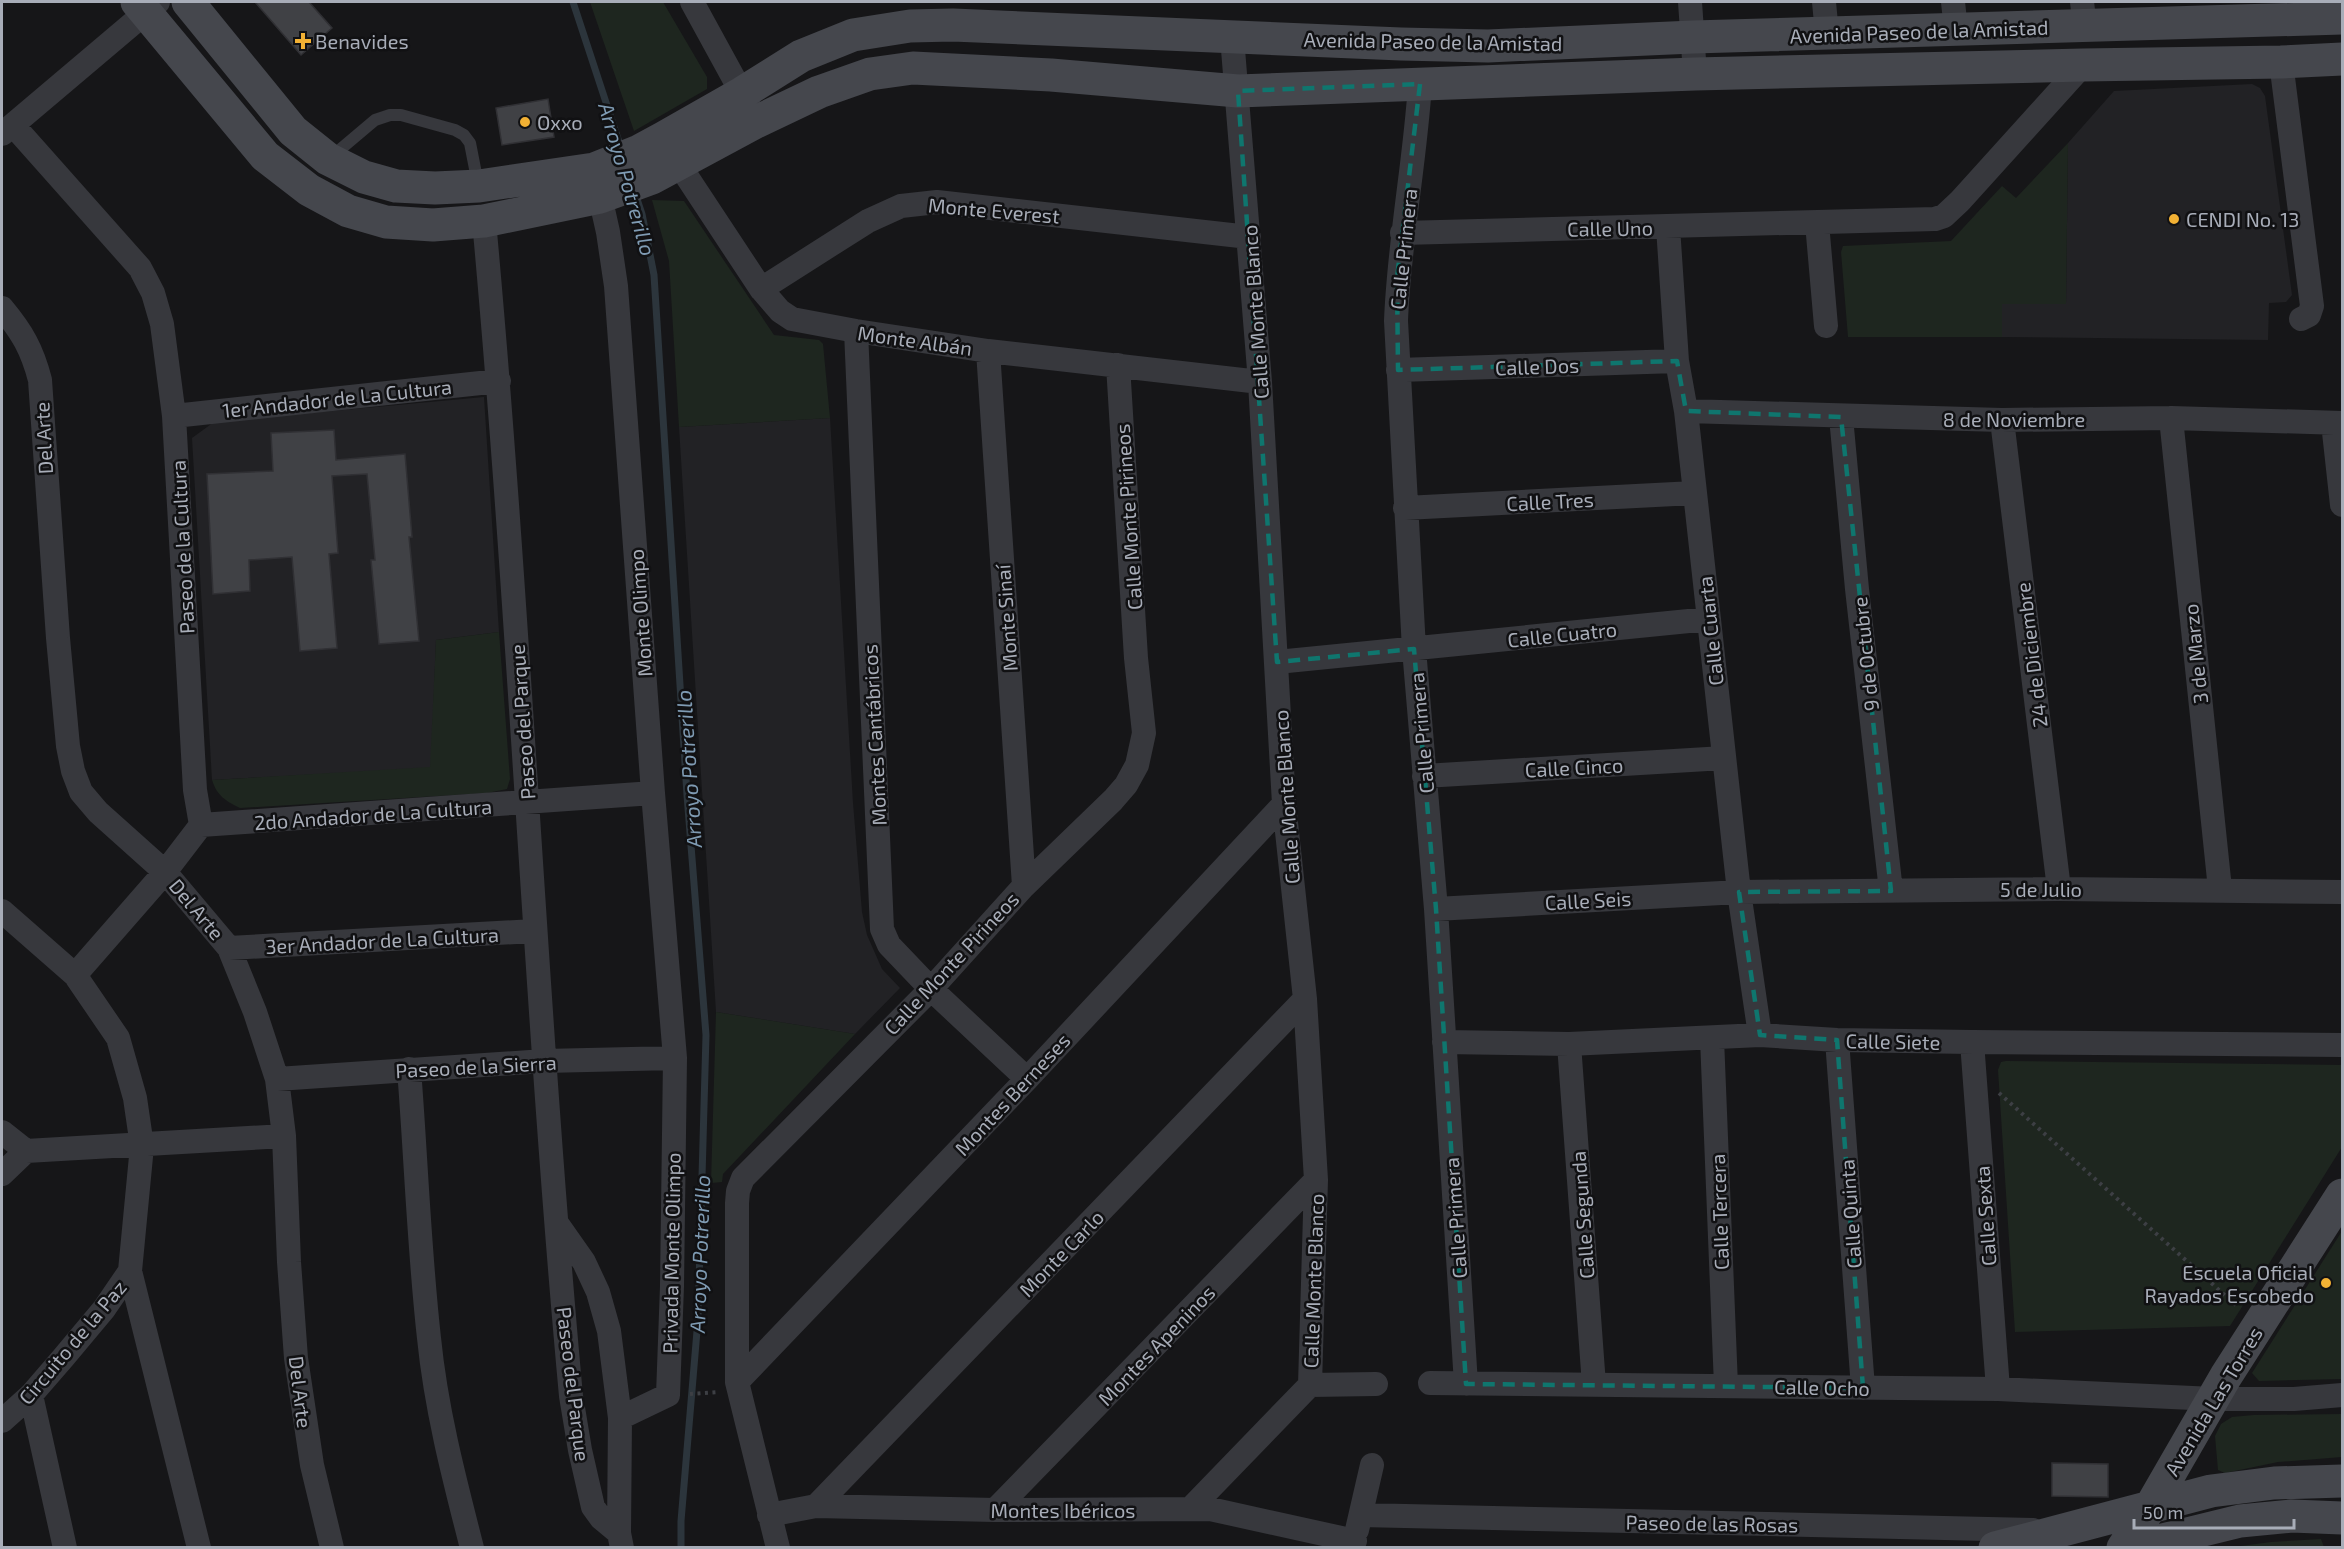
<svg xmlns="http://www.w3.org/2000/svg" width="2344" height="1549" viewBox="0 0 2344 1549" font-family="'Exo 2',sans-serif">
  <style>
    .built { fill: #222225 }
    .green { fill: #1e261f }
    .lines { fill: none; stroke-linecap: round; stroke-linejoin: round }
    .stream { stroke: #2c353c; stroke-width: 7 }
    .building { fill: #404145; stroke: #303034; stroke-width: 1.5 }
    .path { stroke: #3d3f44; stroke-width: 4; stroke-dasharray: 3 4.5; stroke-linecap: butt }
    .lane { stroke: #37383d; stroke-width: 12 }
    .street { stroke: #37383d; stroke-width: 24 }
    .secondary { stroke: #45474d; stroke-width: 33 }
    .marked { fill: none; stroke: #0f766e; stroke-width: 4.5; stroke-dasharray: 12 8; stroke-linejoin: round }
    .poi-dot { fill: #f2b134; stroke: #111113; stroke-width: 2 }
    .labels { text-anchor: middle; dominant-baseline: central; stroke-width: 5; stroke-linejoin: round; paint-order: stroke }
    .street-label { font-size: 20px; fill: #a8adb8; stroke: #111113 }
    .poi-label { font-size: 20px; fill: #a8adb8; stroke: #111113; text-anchor: start }
    .water-label { font-size: 21px; font-style: italic; fill: #7f9bb3; stroke: #111113 }
  </style>
  <rect width="100%" height="100%" fill="#161618"/>
  <path class="built" d="M2252 84 2260 88 2265 96 2292 295 2286 302 2269 303 2268 340 2002 337 2001 304 2066 303 2068 143 2114 91Z
    M484 397 499 632 436 640 431 768 212 780 192 438 214 422Z
    M830 418 853 803 862 912 867 935 882 969 900 988 855 1034 716 1012 679 427Z"/>
  <path class="green" d="M590 2H663L707 77V89L634 131Z
    M2068 143 2066 304H2002V337H1848L1841 252 1843 246 1951 241 2002 186 2016 198Z
    M652 200 684 201 774 335 819 340 823 344 830 418 679 427 669 261Z
    M499 632 510 779 507 789 487 793 240 808C226 801 217 796 212 780L430 767 436 640Z
    M716 1012 855 1034 723 1174 722 1182 711 1183Z
    M2006 1061 2342 1065V1147L2230 1326 2015 1332 1998 1070 2001 1062Z
    M2342 1231V1379L2259 1381 2252 1373Z
    M2342 1414V1457L2278 1462 2225 1473 2218 1470 2215 1436 2221 1424 2232 1417 2254 1415Z
    M2321 1539 2324 1547H2233L2271 1542Z"/>
  <g class="lines">
    <path class="stream" d="M573 2 621 148
      M635 193 642 214 654 275 687 795 706 1035 698 1319 681 1521V1548"/>
  </g>
  <path class="building" d="M255 2H309L332 28 301 55Z
    M548 99 554 137 502 145 496 108Z
    M334 430 336 460 405 454 412 537H409L419 641 379 644 371 560H375L367 474 332 476 338 553 329 554 337 648 300 651 292 557 249 560 250 591 213 594 207 474 273 471 271 433Z
    M2052 1463 2108 1464V1497L2052 1496Z"/>
  <g class="lines">
    <path class="path" d="M1999 1093 2238 1307
      M690 1394 718 1392"/>
    <path class="lane" d="M330 158 375 120 390 115H401L455 130 464 135 470 143 478 184"/>
    <path class="street" d="M692 2 750 108
      M1690 2 1695 74
      M1824 2 1827 34
      M1953 2 1956 30
      M2082 2 2085 27
      M2281 62 2312 306 2309 315 2301 319
      M1420 84C1415 163 1399 241 1396 321L1414 649 1436 909 1466 1384
      M13 125 140 268 153 293 162 324 174 416 195 790 201 825 165 872 75 975
      M2 134 158 2
      M670 151 761 289 780 311 792 319 856 331 988 351 1260 382
      M597 183 608 232 616 286 653 793 675 1058 672 1286 668 1395 620 1418
      M484 221C520 612 535 1005 571 1396L580 1450 593 1507 601 1518 619 1533 622 1548
      M1817 223 1826 326
      M1668 227 1677 361 1686 411 1739 892 1760 1035
      M1402 233 1935 219 1944 216 1960 201 2083 65
      M761 289 868 221 901 206 937 202 1249 237
      M2 308C22 332 32 349 40 380L58 638 68 746 73 771 81 792 98 812 165 872 229 948 255 1012 277 1079 284 1136 289 1262 296 1358 312 1465 332 1548
      M856 331 882 929 889 945 931 989 1027 1079
      M988 351 1024 886
      M1398 370 1677 361
      M1686 411 2002 420 2171 418 2342 423
      M174 416 499 381
      M1841 417 1857 589 1891 891
      M2171 418 2220 889
      M2002 420 2059 889
      M2333 423 2342 505
      M1405 508 1694 493
      M1277 662 1709 619
      M1424 776 1724 758
      M201 825 653 793
      M1436 909 1739 892 2059 889 2342 892
      M2 911 75 975 118 1038 135 1098 142 1146 130 1271 104 1309 63 1358 31 1395 2 1421
      M229 948 534 931
      M1712 1038 1726 1386
      M1837 1040 1863 1388
      M1444 1042 1569 1044 1760 1035 1837 1040 1972 1042 2342 1045
      M1972 1042 1998 1389
      M1569 1044 1594 1385
      M409 1069C416 1158 419 1249 429 1338 436 1409 454 1478 472 1548
      M277 1079 544 1061 675 1058
      M2 1132 26 1151
      M26 1151 284 1136
      M2 1174 26 1151
      M558 1225 584 1262 598 1292 609 1331 620 1418 619 1533
      M130 1271 199 1548
      M737 1382 1027 1079 1284 804
      M1430 1383 1998 1389 2214 1399H2294L2342 1395
      M1310 1385 1376 1384
      M31 1395 65 1548
      M816 1506 1305 999
      M1190 1509 1310 1385 1316 1180 1305 999 1284 804 1260 382 1232 37
      M995 1510 1316 1180
      M769 1515 816 1506 995 1510 1210 1509 1355 1541
      M1361 1515 2033 1530
      M1357 1530 1372 1465
      M778 1548 737 1382V1203L738 1191 743 1178 931 989 1024 886 1113 800 1126 785 1137 765 1144 733 1136 658 1118 365"/>
    <path class="secondary" d="M137 2 265 156 309 190 348 211 386 222 433 225 484 221 600 197 652 178 756 122 819 92 870 74 913 68 1051 75 1238 91 1695 74 2083 65 2281 62 2342 59
      M188 2 293 131 328 159 364 177 396 186 435 188 479 186 594 169 639 151 663 138 742 93 801 56 853 35 910 26 953 25 1401 44 1488 46 1693 37 2342 18
      M1995 1548 2211 1491 2274 1483 2342 1481
      M2123 1548 2151 1506 2226 1376 2342 1195
      M2130 1548 2240 1521 2292 1516 2342 1518"/>
  </g>
  <path class="marked" d="M1420 84 1397 278 1398 370 1677 361 1686 411 1841 417 1891 891 1739 892 1760 1035 1837 1040 1863 1388 1466 1384 1436 909 1414 649 1277 662 1238 91Z"/>
  <g class="poi-dot">
    <path d="M300 32h6v6h6v6h-6v6h-6v-6h-6v-6h6z"/>
    <circle cx="525" cy="122" r="6"/>
    <circle cx="2174" cy="219" r="6"/>
    <circle cx="2326" cy="1283" r="6"/>
  </g>
  <g class="labels">
    <g class="street-label">
      <text transform="translate(1919 31) rotate(-2)">Avenida Paseo de la Amistad</text>
      <text transform="translate(1433 41) rotate(1)">Avenida Paseo de la Amistad</text>
      <text transform="translate(994 210) rotate(5)">Monte Everest</text>
      <text transform="translate(1610 228) rotate(-1)">Calle Uno</text>
      <text transform="translate(1403 249) rotate(-84)">Calle Primera</text>
      <text transform="translate(1255 312) rotate(-94)">Calle Monte Blanco</text>
      <text transform="translate(915 340) rotate(8)">Monte Albán</text>
      <text transform="translate(1537 366) rotate(-2)">Calle Dos</text>
      <text transform="translate(337 398) rotate(-6)">1er Andador de La Cultura</text>
      <text x="2014" y="419">8 de Noviembre</text>
      <text transform="translate(43 438) rotate(-93)">Del Arte</text>
      <text transform="translate(1550 501) rotate(-3)">Calle Tres</text>
      <text transform="translate(1128 517) rotate(-94)">Calle Monte Pirineos</text>
      <text transform="translate(182 547) rotate(-93)">Paseo de la Cultura</text>
      <text transform="translate(640 613) rotate(-94)">Monte Olimpo</text>
      <text transform="translate(1006 618) rotate(-94)">Monte Sinaí</text>
      <text transform="translate(1710 631) rotate(-96)">Calle Cuarta</text>
      <text transform="translate(1562 634) rotate(-6)">Calle Cuatro</text>
      <text transform="translate(1865 654) rotate(-96)">9 de Octubre</text>
      <text transform="translate(2195 654) rotate(-96)">3 de Marzo</text>
      <text transform="translate(2031 655) rotate(-97)">24 de Diciembre</text>
      <text transform="translate(522 722) rotate(-94)">Paseo del Parque</text>
      <text transform="translate(1421 733) rotate(-95)">Calle Primera</text>
      <text transform="translate(874 735) rotate(-93)">Montes Cantábricos</text>
      <text transform="translate(1574 767) rotate(-3)">Calle Cinco</text>
      <text transform="translate(1286 797) rotate(-94)">Calle Monte Blanco</text>
      <text transform="translate(373 814) rotate(-4)">2do Andador de La Cultura</text>
      <text x="2041" y="889">5 de Julio</text>
      <text transform="translate(1588 900) rotate(-3)">Calle Seis</text>
      <text transform="translate(197 909) rotate(50)">Del Arte</text>
      <text transform="translate(382 940) rotate(-3)">3er Andador de La Cultura</text>
      <text transform="translate(951 963) rotate(-47)">Calle Monte Pirineos</text>
      <text transform="translate(1893 1041) rotate(1)">Calle Siete</text>
      <text transform="translate(476 1066) rotate(-3)">Paseo de la Sierra</text>
      <text transform="translate(1012 1094) rotate(-47)">Montes Berneses</text>
      <text transform="translate(1719 1212) rotate(-92)">Calle Tercera</text>
      <text transform="translate(1850 1214) rotate(-94)">Calle Quinta</text>
      <text transform="translate(1582 1215) rotate(-94)">Calle Segunda</text>
      <text transform="translate(1985 1216) rotate(-94)">Calle Sexta</text>
      <text transform="translate(1455 1218) rotate(-94)">Calle Primera</text>
      <text transform="translate(671 1253) rotate(-89)">Privada Monte Olimpo</text>
      <text transform="translate(1061 1253) rotate(-46)">Monte Carlo</text>
      <text transform="translate(1313 1281) rotate(-88)">Calle Monte Blanco</text>
      <text transform="translate(72 1342) rotate(-50)">Circuito de la Paz</text>
      <text transform="translate(1156 1345) rotate(-46)">Montes Apeninos</text>
      <text transform="translate(574 1384) rotate(83)">Paseo del Parque</text>
      <text transform="translate(1822 1387) rotate(1)">Calle Ocho</text>
      <text transform="translate(301 1392) rotate(83)">Del Arte</text>
      <text transform="translate(2213 1401) rotate(-59)">Avenida Las Torres</text>
      <text x="1063" y="1510">Montes Ibéricos</text>
      <text transform="translate(1712 1523) rotate(1)">Paseo de las Rosas</text>
    </g>
    <g class="poi-label">
      <text x="315" y="41">Benavides</text>
      <text x="537" y="122">Oxxo</text>
      <text x="2186" y="219">CENDI No. 13</text>
      <text x="2314" y="1272" text-anchor="end">Escuela Oficial<tspan x="2314" dy="23">Rayados Escobedo</tspan></text>
    </g>
    <g class="water-label">
      <text transform="translate(628 179) rotate(74)">Arroyo Potrerillo</text>
      <text transform="translate(688 769) rotate(-94)">Arroyo Potrerillo</text>
      <text transform="translate(699 1254) rotate(-88)">Arroyo Potrerillo</text>
    </g>
  </g>
  <rect width="2344" height="1549" fill="none" stroke="#a8adb8" stroke-width="6"/>
  <path d="M2134 1519v9h160v-9" fill="none" stroke="#a8adb8" stroke-width="3"/>
  <text x="2143" y="1519" font-size="18" fill="#a8adb8" stroke="#111113" stroke-width="4.5" paint-order="stroke">50 m</text>
</svg>
